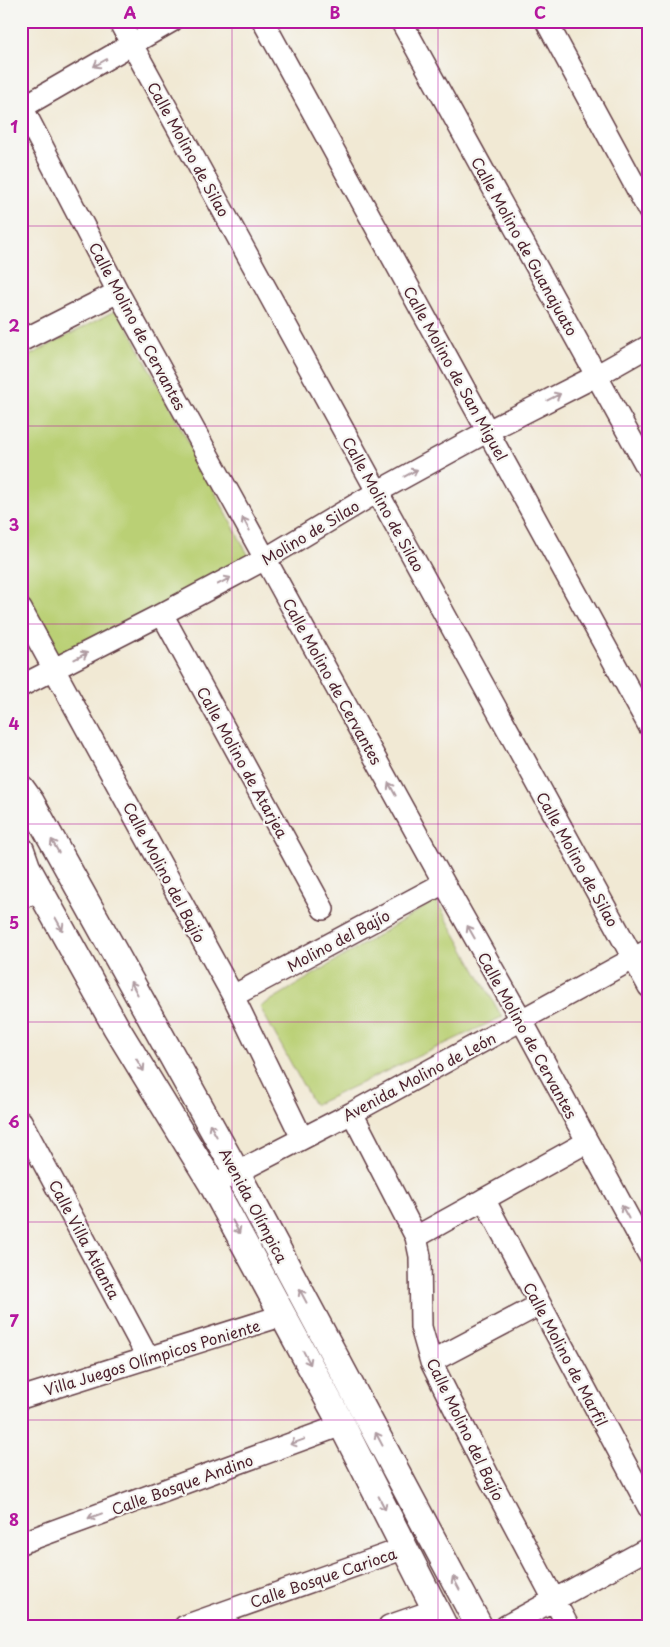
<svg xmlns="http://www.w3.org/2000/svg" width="670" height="1647" viewBox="0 0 670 1647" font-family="'Playpen Sans',sans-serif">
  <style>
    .green { fill: #bad074; stroke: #827850 }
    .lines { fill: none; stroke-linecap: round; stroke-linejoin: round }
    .minor-casing { stroke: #633d44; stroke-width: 24 }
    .tertiary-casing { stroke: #633d44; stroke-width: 29 }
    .minor { stroke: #fff; stroke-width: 21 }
    .tertiary { stroke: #fff; stroke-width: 26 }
    .oneway { stroke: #ae9aa0 }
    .grid { fill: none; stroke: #b5179e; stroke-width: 1; stroke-opacity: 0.55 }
    .labels { text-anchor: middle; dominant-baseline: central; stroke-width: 4.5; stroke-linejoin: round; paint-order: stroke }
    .street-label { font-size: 15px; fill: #4a1f2b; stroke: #f6f6f2 }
    .neatline { fill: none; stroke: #b5179e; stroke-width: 2 }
    .grid-label { font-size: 16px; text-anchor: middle; font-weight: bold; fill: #b5179e }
  </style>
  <rect width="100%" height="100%" fill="#f6f6f2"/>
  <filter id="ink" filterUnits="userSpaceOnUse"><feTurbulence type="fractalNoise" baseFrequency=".02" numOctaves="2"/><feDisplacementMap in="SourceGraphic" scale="10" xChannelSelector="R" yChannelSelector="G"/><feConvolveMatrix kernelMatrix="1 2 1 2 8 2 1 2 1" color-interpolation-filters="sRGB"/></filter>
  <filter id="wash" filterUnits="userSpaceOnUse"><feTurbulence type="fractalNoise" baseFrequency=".0096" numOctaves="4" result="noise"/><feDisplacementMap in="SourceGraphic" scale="20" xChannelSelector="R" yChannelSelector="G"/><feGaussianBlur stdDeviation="1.12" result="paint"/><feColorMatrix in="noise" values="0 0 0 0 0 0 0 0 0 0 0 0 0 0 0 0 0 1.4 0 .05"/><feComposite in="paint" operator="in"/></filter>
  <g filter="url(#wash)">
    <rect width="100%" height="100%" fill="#f1e9d4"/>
    <path class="green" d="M118 309 251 560 59 660 21 587V360Z
      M436 900 502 1017 314 1105 260 1007Z"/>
  </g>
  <g filter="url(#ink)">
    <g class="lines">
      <defs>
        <path id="minor" d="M119 21 649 987
          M263 21 649 726
          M401 21 649 471
          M546 21 649 211
          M21 105 118 292 444 883 522 1021 649 1255
          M21 108 172 21
          M21 341 118 292
          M21 609 233 996 302 1138
          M162 614 323 909
          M21 686 162 614 265 559 377 492 488 431 596 376 649 346
          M21 898 40 890
          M233 996 444 883
          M352 1113 416 1237 420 1256 421 1327 431 1362 490 1479 568 1626
          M21 1121 148 1358
          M224 1179 352 1113 649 950
          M484 1199 649 1508
          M416 1237 587 1142
          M431 1362 539 1305
          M21 1398 284 1315
          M21 1543 342 1425
          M185 1626 405 1548
          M389 1626 435 1610
          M506 1626 649 1548"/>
        <path id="tertiary" d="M21 788 31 802 237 1173 479 1626
          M21 850 27 867 116 1027 212 1184 342 1425 444 1626"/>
      </defs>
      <use href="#minor" class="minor-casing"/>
      <use href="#tertiary" class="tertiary-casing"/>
      <use href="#minor" class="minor"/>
      <use href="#tertiary" class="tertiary"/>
    </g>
    <defs><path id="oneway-shaft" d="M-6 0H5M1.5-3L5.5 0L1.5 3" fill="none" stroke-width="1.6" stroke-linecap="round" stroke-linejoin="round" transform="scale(1.25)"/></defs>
    <g class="oneway">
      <use href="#oneway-shaft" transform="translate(100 63) rotate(150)"/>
      <use href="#oneway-shaft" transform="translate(554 397) rotate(-27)"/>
      <use href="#oneway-shaft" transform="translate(411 473) rotate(-29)"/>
      <use href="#oneway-shaft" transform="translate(246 524) rotate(-119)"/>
      <use href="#oneway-shaft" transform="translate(224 581) rotate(-28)"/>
      <use href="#oneway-shaft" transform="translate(81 656) rotate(-27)"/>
      <use href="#oneway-shaft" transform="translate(392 789) rotate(-119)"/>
      <use href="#oneway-shaft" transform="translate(55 846) rotate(-119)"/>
      <use href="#oneway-shaft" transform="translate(59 924) rotate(61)"/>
      <use href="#oneway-shaft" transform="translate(471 932) rotate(-120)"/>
      <use href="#oneway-shaft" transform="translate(134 988) rotate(-119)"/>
      <use href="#oneway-shaft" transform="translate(140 1065) rotate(58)"/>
      <use href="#oneway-shaft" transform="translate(213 1130) rotate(-119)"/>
      <use href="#oneway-shaft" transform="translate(625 1212) rotate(-119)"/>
      <use href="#oneway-shaft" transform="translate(236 1227) rotate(62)"/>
      <use href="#oneway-shaft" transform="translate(303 1296) rotate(-118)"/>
      <use href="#oneway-shaft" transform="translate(307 1358) rotate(62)"/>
      <use href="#oneway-shaft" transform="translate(379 1439) rotate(-118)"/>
      <use href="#oneway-shaft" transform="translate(297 1442) rotate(160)"/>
      <use href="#oneway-shaft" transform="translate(382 1503) rotate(63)"/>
      <use href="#oneway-shaft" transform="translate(95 1516) rotate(160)"/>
      <use href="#oneway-shaft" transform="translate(456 1583) rotate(-118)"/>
    </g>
  </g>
  <path class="grid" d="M232 21V1626M438 21V1626M21 226H649M21 426H649M21 624H649M21 824H649M21 1022H649M21 1222H649M21 1420H649"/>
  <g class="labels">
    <g class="street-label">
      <text transform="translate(189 149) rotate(61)">Calle Molino de Silao</text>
      <text transform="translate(525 246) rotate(61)">Calle Molino de Guanajuato</text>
      <text transform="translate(138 326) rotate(62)">Calle Molino de Cervantes</text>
      <text transform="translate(456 373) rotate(61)">Calle Molino de San Miguel</text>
      <text transform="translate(384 504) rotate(61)">Calle Molino de Silao</text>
      <text transform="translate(310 532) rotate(-31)">Molino de Silao</text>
      <text transform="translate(333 681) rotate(61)">Calle Molino de Cervantes</text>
      <text transform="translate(243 762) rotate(61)">Calle Molino de Atarjea</text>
      <text transform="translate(578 859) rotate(61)">Calle Molino de Silao</text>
      <text transform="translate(165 872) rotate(62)">Calle Molino del Bajío</text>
      <text transform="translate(338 940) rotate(-28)">Molino del Bajío</text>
      <text transform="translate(528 1035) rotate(61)">Calle Molino de Cervantes</text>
      <text transform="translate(419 1076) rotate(-28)">Avenida Molino de León</text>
      <text transform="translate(254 1205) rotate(62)">Avenida Olímpica</text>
      <text transform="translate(85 1239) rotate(62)">Calle Villa Atlanta</text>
      <text transform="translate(566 1354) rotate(62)">Calle Molino de Marfil</text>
      <text transform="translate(152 1357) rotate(-17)">Villa Juegos Olímpicos Poniente</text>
      <text transform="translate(466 1429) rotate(64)">Calle Molino del Bajío</text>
      <text transform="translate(182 1484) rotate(-20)">Calle Bosque Andino</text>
      <text transform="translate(323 1577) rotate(-19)">Calle Bosque Carioca</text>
    </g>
  </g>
  <rect width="670" height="1647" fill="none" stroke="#f6f6f2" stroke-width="55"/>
  <rect x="28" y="28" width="614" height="1592" class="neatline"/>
  <g class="grid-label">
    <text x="130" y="19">A</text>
    <text x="335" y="19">B</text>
    <text x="540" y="19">C</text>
    <text x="14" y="133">1</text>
    <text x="14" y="332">2</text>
    <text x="14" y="531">3</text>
    <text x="14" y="730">4</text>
    <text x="14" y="929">5</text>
    <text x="14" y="1128">6</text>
    <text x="14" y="1327">7</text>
    <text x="14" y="1526">8</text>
  </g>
</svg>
